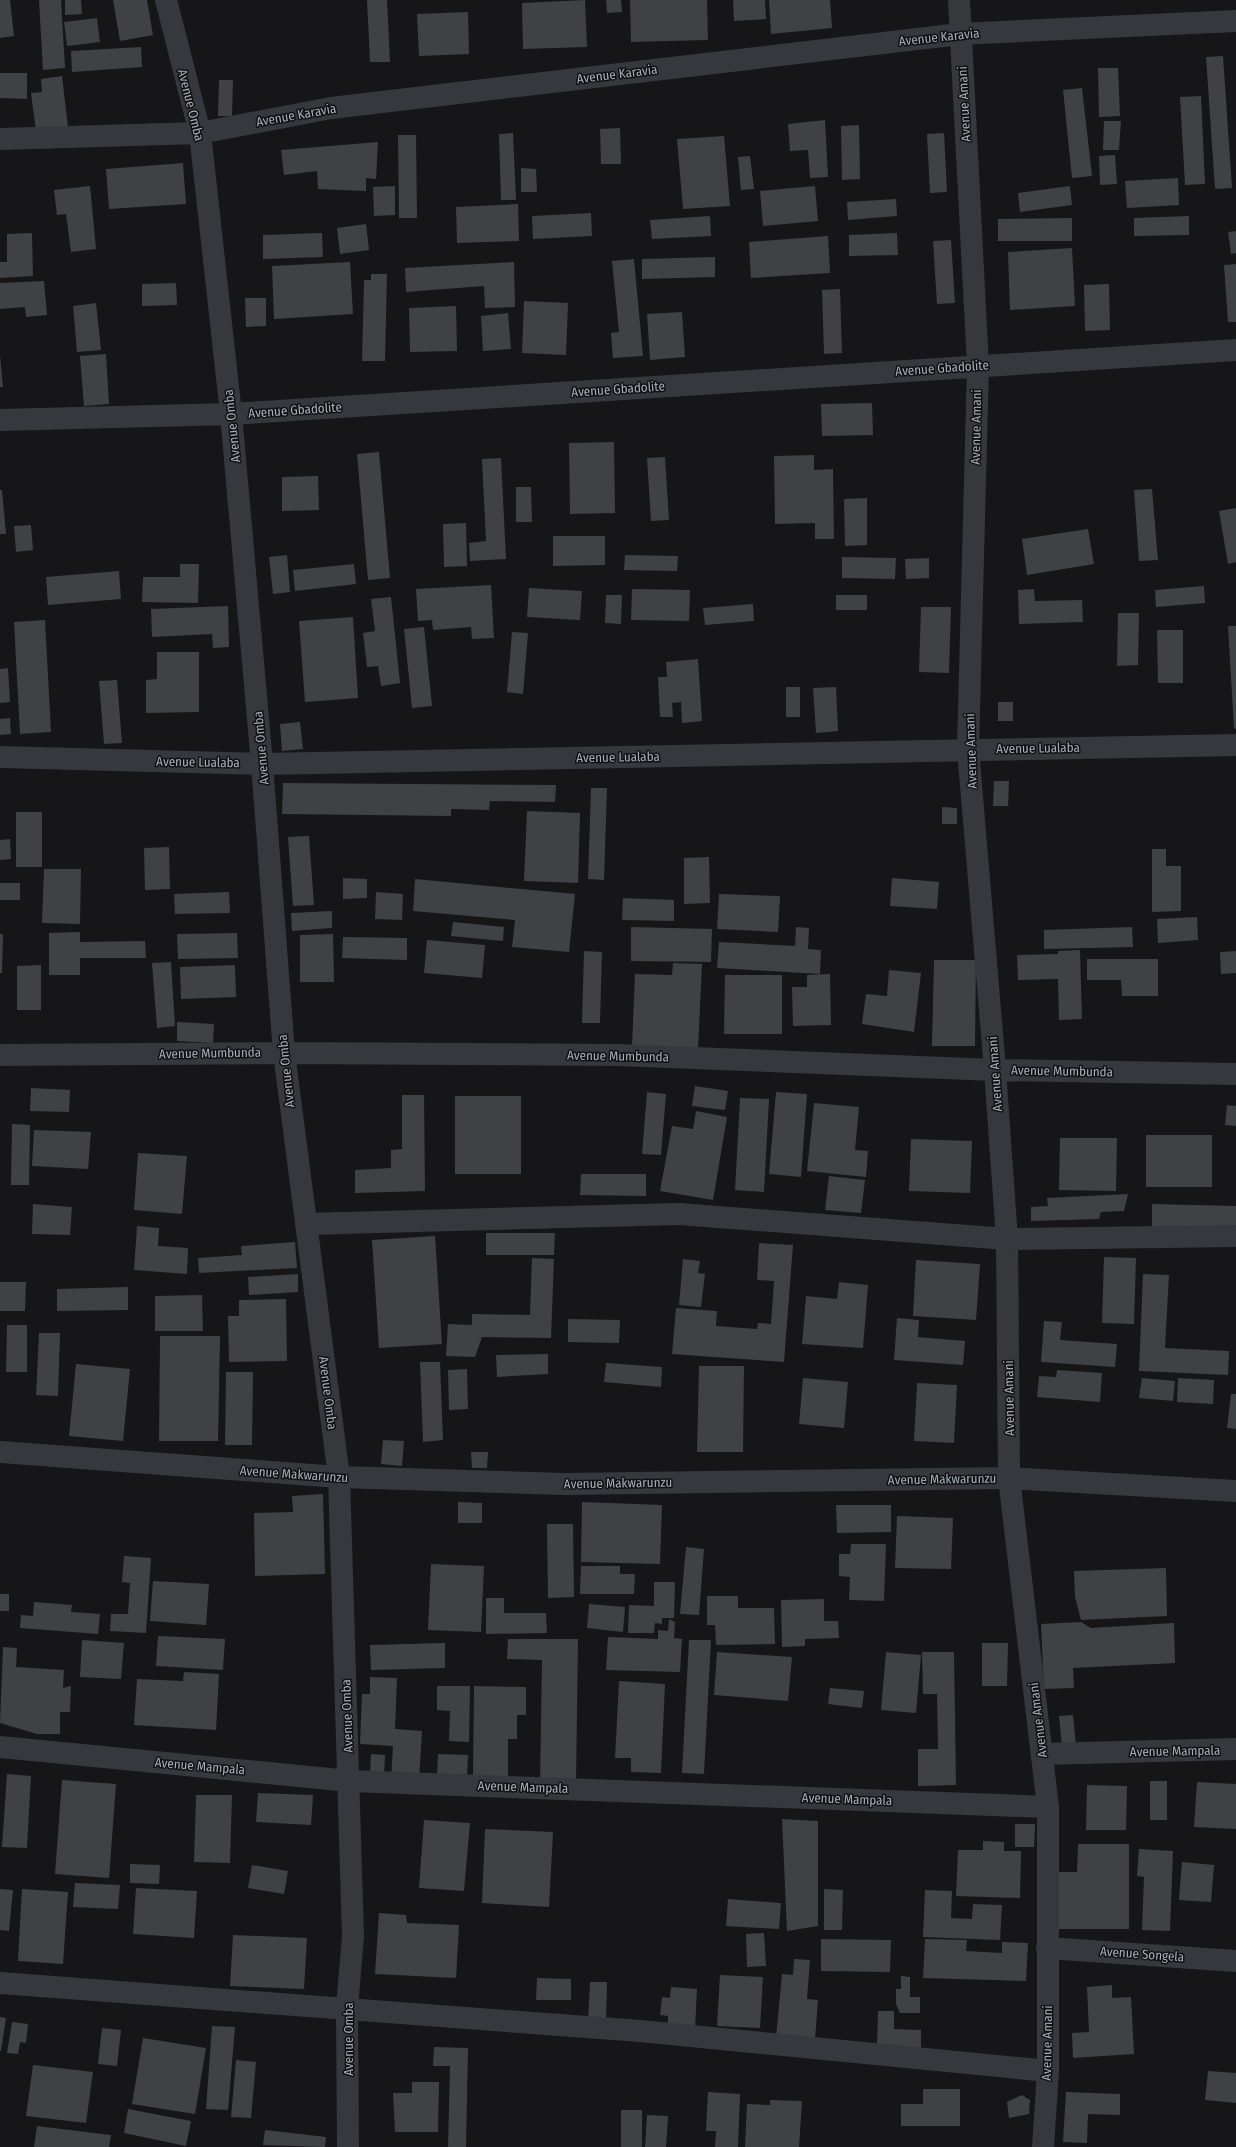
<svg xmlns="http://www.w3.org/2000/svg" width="1236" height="2147" viewBox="0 0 1236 2147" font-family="'Fira Sans Condensed',sans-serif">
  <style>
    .building { fill: #404145 }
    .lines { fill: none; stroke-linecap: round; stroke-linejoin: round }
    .minor { stroke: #37383d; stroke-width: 22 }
    .labels { text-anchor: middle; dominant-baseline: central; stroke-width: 3; stroke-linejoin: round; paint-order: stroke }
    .street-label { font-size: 13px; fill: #a8adb8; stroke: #111113 }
  </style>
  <rect width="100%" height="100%" fill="#161618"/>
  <path class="building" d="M0 0H10L14 36 0 38Z
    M39 0H61L65 68 43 70Z
    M65 0H81L82 14 65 15Z
    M113 0H147L153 35 120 41Z
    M367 0H387L390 62H370Z
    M585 0 587 47 523 49 522 3Z
    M606 0H621L622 12 607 13Z
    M630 0H707L708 40 631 42Z
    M733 0H765L766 19 734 21Z
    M769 0H830L832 28 771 34Z
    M468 12 469 54 419 56 417 14Z
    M97 18 100 42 67 46 64 22Z
    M141 47 142 67 72 72 71 51Z
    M1223 56 1232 188 1215 189 1206 57Z
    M1098 68H1118L1120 116 1099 117Z
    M0 73H27V99L0 98Z
    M62 76 68 127 36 131 31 93 42 92 41 79Z
    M219 80H233L232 116H218Z
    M1082 88 1092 176 1072 178 1063 90Z
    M1201 96 1205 184 1185 185 1180 97Z
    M825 120 828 177 810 178 808 150 790 151 788 124Z
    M1104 121H1121L1119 150H1103Z
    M859 125 860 179 842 180 841 126Z
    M620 128 621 164H601L600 129Z
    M513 133 516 200H501L499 134Z
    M944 133 947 192 930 193 927 134Z
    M398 135H416L417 218H399Z
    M724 136 730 206 683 209 677 139Z
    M378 142 376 179 366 178V191L318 189 317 171 284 175 281 150Z
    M1115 155 1117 184 1100 185 1099 156Z
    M750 156 754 189 741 190 738 157Z
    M183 163 186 204 109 209 106 169Z
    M521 168 536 169 537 192H521Z
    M1178 178 1179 205 1127 208 1125 181Z
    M90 186 96 249 71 252 66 214 57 215 54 190Z
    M395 186V215L374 216 373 187Z
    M815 186 818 221 763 226 760 191Z
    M1070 186 1072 205 1020 212 1018 193Z
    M896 199 897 216 848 220 847 202Z
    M518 204 519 241 457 243 456 207Z
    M591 213 592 236 533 239 532 216Z
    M710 216 711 236 652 239 650 220Z
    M1189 216V235L1134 236V218Z
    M1072 218V241H998V219Z
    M366 224 369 250 340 254 337 228Z
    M1236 231V253L1231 254 1228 232Z
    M32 233 33 276 0 278V262H7V234Z
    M322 233 323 257 263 259V235Z
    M897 233 898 255 849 256V235Z
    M828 236 830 273 751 278 749 242Z
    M951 240 955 303 937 304 933 241Z
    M1072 248 1075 306 1010 310 1008 252Z
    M715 257V277L642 279V259Z
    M634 259 643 356 613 358 611 333 619 332 612 261Z
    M350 262 353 314 274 319 272 266Z
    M514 262 515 307 485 308 484 286 406 292 405 268Z
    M1236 264V322H1228L1224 265Z
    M371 274H387L385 361H362L364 280H371Z
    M44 281 47 315 26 317 25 307 0 309V283Z
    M176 283 177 305 142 306V284Z
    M1109 284 1110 330 1085 331 1084 285Z
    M840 289 842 353 824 354 822 290Z
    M245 298H266V326L246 327Z
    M524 301 568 303 566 355 522 353Z
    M96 303 101 350 77 352 73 306Z
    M456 306 457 351 410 352 409 308Z
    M682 312 685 357 650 360 647 314Z
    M508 313 511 349 483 351 481 316Z
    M106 354 109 404 84 406 80 356Z
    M0 355 3 387H0Z
    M872 403 873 435 822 436 821 404Z
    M614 442 615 513 570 514 569 443Z
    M379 452 390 578 368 580 357 454Z
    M814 455V470L833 469 834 539H815V523L775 524 774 456Z
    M665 457 669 520 651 521 647 458Z
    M501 458 506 559 470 561 469 543 486 541 482 459Z
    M318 476 319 510 282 511V477Z
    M516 487H531L532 522H516Z
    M1152 489 1158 560 1139 561 1134 490Z
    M0 490H2L6 534H0Z
    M867 498V545L845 546 844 499Z
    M1236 508V562L1228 564 1219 511Z
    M466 523 467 566 444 567 443 524Z
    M31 525 33 550 16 552 14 526Z
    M1088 529 1094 564 1027 575 1022 539Z
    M553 536H605V565L553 566Z
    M287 555 290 592 273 594 269 557Z
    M625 555 678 556 677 571 624 570Z
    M842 557 896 558 895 579 842 578Z
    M929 558V578L906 579 905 559Z
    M180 564H199L198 603 142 602 143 577H180Z
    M354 564 356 584 295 591 293 570Z
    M119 571 121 599 48 605 46 577Z
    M491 585 494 638 472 639 471 627 433 630 432 620 418 621 416 589Z
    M1204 586 1205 603 1156 607 1155 590Z
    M529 588 582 591 580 620 527 617Z
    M632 589 690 590 689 621 631 620Z
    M1034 589 1035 601 1082 600 1083 622 1019 624 1018 590Z
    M606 595H622L621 624 605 623Z
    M836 595H867V610H836Z
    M391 597 400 683 381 686 378 666 367 667 363 633 375 631 371 599Z
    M753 604 754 621 705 625 703 608Z
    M228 606 229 647 213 648 212 634 152 637 151 609Z
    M921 607H951L949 673 919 672Z
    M1118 613H1139L1138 665 1117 666Z
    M353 617 358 698 305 702 299 621Z
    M45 620 51 732 20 734 14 622Z
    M1228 626H1236V728L1234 729Z
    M424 627 432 706 412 708 404 629Z
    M1157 630H1183V683H1158Z
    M512 632 528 633 523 694 507 692Z
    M157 652H199V712L146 713V680L157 679Z
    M698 659 702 721 682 723 681 702 672 703 673 717H660L658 677H667L666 662Z
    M8 668 10 702 0 703V669Z
    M117 680 122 743 104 744 99 681Z
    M786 687H800V717H786Z
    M836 687 838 731 816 733 813 688Z
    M998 702H1013V721H998Z
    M10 718 11 734 0 735V719Z
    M300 722 303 749 282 751 280 724Z
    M994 781H1009L1008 806H993Z
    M283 783 556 785 555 802 490 801 489 810 451 809V816L282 814Z
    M591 788H607L604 880 588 879Z
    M942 807 957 808V824H942Z
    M527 811 580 813 578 883 524 881Z
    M16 812H42V867H16Z
    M309 836 314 905 293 906 288 837Z
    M10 839 11 859 0 860V840Z
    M169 847 170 889 145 890 144 848Z
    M1152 849H1166V866H1181V911L1152 912Z
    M709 857 710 903 684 904V858Z
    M44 869H81L80 924 42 923Z
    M343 878 367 879V898L343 899Z
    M892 878 939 882 937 909 890 906Z
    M415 879 575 894 569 952 512 947 515 920 413 911Z
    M0 883H20V900H0Z
    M229 892 230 913 175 914 174 894Z
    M376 892 403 894 402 920 375 919Z
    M719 894 780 896 778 932 717 929Z
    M623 898 674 900V921L622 920Z
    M332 911V928L292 931 291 913Z
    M1197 917 1198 940 1158 943 1157 919Z
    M453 922 504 927 503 941 451 936Z
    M631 927 712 929 711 962 631 961Z
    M796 927 809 928 808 949 821 950 820 974 717 968 719 942 795 946Z
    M1132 927 1133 947 1044 949V930Z
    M80 932V942L145 941 146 958H80V975H49V933Z
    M237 933 238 958 178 959 177 934Z
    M0 934H3L2 973H0Z
    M333 934 334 982H300V935Z
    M343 937 407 938V960L342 958Z
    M427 940 485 945 482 978 424 973Z
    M1080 950 1082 1019 1059 1020 1058 979 1018 980 1017 955 1058 954V951Z
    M584 951 602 952 600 1023H582Z
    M1236 951V973L1221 974 1220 952Z
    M1087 959H1158V996H1122L1121 980H1087Z
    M934 960H976L975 1046H932Z
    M171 962 175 1026 157 1028 152 963Z
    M673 963 702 964 698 1049 632 1046 635 974 672 975Z
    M41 965V1010H17V966Z
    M235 965 236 997 181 999 180 967Z
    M889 970 921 973 914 1032 862 1024 866 994 887 996Z
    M830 974 831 1025 793 1026 792 987H807V975Z
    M725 975H782V1034H724Z
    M177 1022 214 1024 213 1043 177 1041Z
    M695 1086 728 1091 725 1110 692 1106Z
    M31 1088 70 1090 69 1112 30 1111Z
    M647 1092 666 1094 661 1155 642 1154Z
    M776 1092 807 1094 801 1177 769 1174Z
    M402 1095H424L425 1191 355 1193V1170L391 1168V1150L402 1149Z
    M455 1096H521V1174H455Z
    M740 1098 769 1099 764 1192 735 1190Z
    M814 1103 859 1107 855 1150 868 1151 866 1177 807 1171Z
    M1227 1105 1236 1106V1126L1225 1125Z
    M696 1111 727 1117 713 1200 660 1191 672 1126 693 1129Z
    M12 1124 30 1125 29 1185H11Z
    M34 1130 91 1132 88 1169 32 1166Z
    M1146 1135H1212V1187H1146Z
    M1060 1138H1117L1116 1191 1059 1190Z
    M911 1139 972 1141 970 1193 909 1191Z
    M138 1153 187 1156 182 1214 134 1210Z
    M581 1174H646V1196L580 1195Z
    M829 1176 865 1180 861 1213 825 1210Z
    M1128 1194 1124 1211 1101 1212 1099 1219 1031 1221V1207L1048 1206 1047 1198Z
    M33 1204 72 1207 70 1235 32 1234Z
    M1152 1204 1236 1206V1231L1152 1229Z
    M137 1226 159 1228 158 1246 188 1248 187 1274 134 1270Z
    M486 1233H555L554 1255H486Z
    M435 1236 442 1344 379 1348 372 1240Z
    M295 1242 297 1268 199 1273 198 1258 242 1255 241 1246Z
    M759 1243 793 1245 784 1362 672 1354 676 1308 717 1311 716 1326 757 1329 758 1323 771 1324 774 1281 757 1280Z
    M1104 1257 1136 1258 1134 1324 1102 1323Z
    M532 1258 554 1259 551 1338 482 1337 475 1357 446 1356 448 1324 472 1325V1314L530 1315Z
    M683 1259 700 1261 698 1273 705 1274 701 1307 679 1305Z
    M916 1260 980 1264 976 1320 913 1316Z
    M298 1274V1292L249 1295 248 1277Z
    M1143 1274 1169 1275 1165 1348 1229 1351 1228 1375 1139 1371Z
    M0 1282H26L25 1311H0Z
    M839 1282 868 1285 863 1348 802 1344 806 1296 837 1299Z
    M128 1287V1310L57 1311V1289Z
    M202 1295 203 1331H155V1296Z
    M286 1299 287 1361 229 1362 228 1316H239V1300Z
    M897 1318 919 1320 918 1337 965 1341 963 1365 894 1360Z
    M568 1319 620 1320 619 1343 568 1342Z
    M1044 1321 1062 1322 1060 1340 1117 1344 1115 1367 1041 1362Z
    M7 1325H27V1372H6Z
    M39 1333H60L58 1396 36 1395Z
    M160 1336H220L218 1441H159Z
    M548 1354V1374L497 1377 496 1355Z
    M420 1362H440L443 1440 423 1442Z
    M606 1363 662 1367 661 1387 604 1382Z
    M76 1364 130 1369 123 1441 69 1436Z
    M699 1366H744L743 1452H697Z
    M467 1369 468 1409 449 1410 448 1370Z
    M1057 1370 1102 1373 1100 1402 1037 1397 1039 1376 1056 1377Z
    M226 1372H253L252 1445H225Z
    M803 1378 848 1382 844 1428 799 1424Z
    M1142 1378 1175 1381 1173 1401 1139 1398Z
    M1178 1378 1214 1380 1213 1404 1177 1402Z
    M917 1383 957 1385 954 1443 914 1441Z
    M1231 1394H1236V1429L1227 1428Z
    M383 1440 404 1441 402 1466 381 1464Z
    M471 1452H488L487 1468H472Z
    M323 1494 325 1574 255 1576 254 1513 293 1512 292 1496Z
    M458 1502 482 1503V1523H458Z
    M582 1502 662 1505 660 1564 581 1562Z
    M836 1505H891V1532L837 1533Z
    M897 1516 953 1518 951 1569 895 1568Z
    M547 1524H573L574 1597 548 1598Z
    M851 1544H886L884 1601 849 1600 850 1577 839 1576V1554H850Z
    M686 1547 704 1549 699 1615 680 1614Z
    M124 1556 151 1558 146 1633 110 1631 111 1614H128L130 1583 122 1582Z
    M431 1564 484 1566 481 1632 428 1630Z
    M581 1566H620V1574H635L634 1594H580Z
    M1166 1568 1167 1616 1081 1620 1075 1597 1074 1571Z
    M153 1581 209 1584 206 1625 150 1621Z
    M654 1582H675L674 1618H662V1624L655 1623 654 1633H628L629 1605 654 1606Z
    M0 1594H9V1611H0Z
    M707 1596H738V1608H774L775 1644 716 1645 715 1625H707Z
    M486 1598H504V1613H546L547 1633 486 1634Z
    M824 1599V1621H838L839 1638 805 1639V1646L782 1647 781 1600Z
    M34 1602 72 1605 71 1612 100 1614 98 1634 20 1628 21 1615 33 1616Z
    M589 1604 625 1607 623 1632 587 1628Z
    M669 1619 675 1622 674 1638 682 1639 680 1672 606 1670 608 1637 658 1639V1630L668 1631Z
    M1081 1622 1091 1628 1174 1623 1175 1663 1073 1668 1074 1688 1044 1689 1041 1624Z
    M158 1636 225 1639 223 1670 156 1666Z
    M508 1639H578L576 1785 540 1784 542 1660 507 1659Z
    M82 1640 124 1643 121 1679 80 1677Z
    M689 1640H711L704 1774 682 1773Z
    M445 1643V1668L371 1670 370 1645Z
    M982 1643H1008L1007 1686H982Z
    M3 1647 17 1648 16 1667 64 1670 63 1688 71 1686 70 1712H60V1734H37L0 1723Z
    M717 1652 792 1657 788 1701 714 1695Z
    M886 1652 921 1655 916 1713 881 1710Z
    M922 1652H954L956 1785 918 1786V1749H938L937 1694H923Z
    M184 1672 219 1674 216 1730 134 1725 137 1679 183 1681Z
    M370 1677 397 1678 395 1729 422 1731 419 1781 391 1780 393 1746 360 1744 362 1694H370Z
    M619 1681 665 1684 661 1773 631 1772V1758H615Z
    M437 1686H470L469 1742 449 1741 450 1711 437 1710Z
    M474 1686 526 1687V1715H517V1739H508V1778H473Z
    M830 1688 864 1691 862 1708 828 1704Z
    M1073 1715 1076 1746 1062 1747 1059 1716Z
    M371 1754 385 1755 384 1775 370 1774Z
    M438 1754 468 1755 467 1778 437 1776Z
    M7 1774 31 1776 27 1848 2 1847Z
    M62 1780 116 1784 109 1878 55 1874Z
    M1150 1781H1167V1820H1150Z
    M1197 1782 1236 1784V1829L1194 1827Z
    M1087 1785 1127 1786 1126 1830H1086Z
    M258 1793 313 1795 311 1825 256 1822Z
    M196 1795H232L230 1863 194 1862Z
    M782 1819 818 1821V1926L787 1931Z
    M424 1820 470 1823 464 1891 419 1888Z
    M1015 1824H1035L1034 1847H1015Z
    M485 1829 553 1832 549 1907 482 1903Z
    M983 1841 1004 1842V1851H1021L1020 1898 956 1896 958 1850H983Z
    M1078 1844H1129V1929H1059V1872H1077Z
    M1139 1849 1173 1851 1170 1931 1142 1930 1144 1877 1137 1876Z
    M1182 1862 1214 1865 1211 1902 1179 1900Z
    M130 1864 160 1865 159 1884 130 1883Z
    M252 1865 288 1871 284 1894 248 1888Z
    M75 1883 120 1885 118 1909 73 1907Z
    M136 1888 197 1891 194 1938 133 1934Z
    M0 1889 13 1890 9 1931 0 1930Z
    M22 1889 68 1892 63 1964 18 1961Z
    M824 1889 843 1890 842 1930H824Z
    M925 1890 952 1891 951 1918 972 1919 973 1904 1002 1905 1000 1940 923 1937Z
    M728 1899 781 1903 779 1929 726 1926Z
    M379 1913 406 1915 407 1923 459 1925 456 1978 375 1974Z
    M764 1933 766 1966 747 1967 746 1934Z
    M233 1935 307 1938 304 1989 230 1986Z
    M821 1939 891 1940 890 1972 821 1971Z
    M925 1939 967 1940 966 1951 1002 1953V1942L1028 1943 1026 1981 923 1978Z
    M794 1959 810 1960 807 1999 818 2000 815 2040 776 2038 782 1974 793 1975Z
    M720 1975 763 1977 760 2028 717 2026Z
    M901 1976 910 1977V1997H920V2013H900L896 2004V1989H901Z
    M537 1978 571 1979V2000H536Z
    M590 1982H607L606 2023H588Z
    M1112 1985V1998L1131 1997 1134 2054 1073 2058 1072 2033 1089 2032 1087 1987Z
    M671 1987 697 1989 695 2029 668 2027V2016L660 2015 662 1997 670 1998Z
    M878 2011H894V2029L921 2030V2048L877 2047Z
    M0 2017 6 2018 1 2051H0Z
    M12 2022 28 2024 26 2043 20 2042 18 2054 7 2053Z
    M212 2026 235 2027 228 2110 206 2109Z
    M102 2028 121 2030 117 2066 98 2064Z
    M143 2038 206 2048 195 2114 132 2104Z
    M434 2047 468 2048 466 2147H448L450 2066H433Z
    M236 2060 256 2062 251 2118 231 2117Z
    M33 2065 93 2072 86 2123 26 2116Z
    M1208 2071 1236 2073V2103L1205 2100Z
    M412 2082H439L438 2132H395L393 2093H412Z
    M923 2089H960V2126H901V2104H923Z
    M708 2092 740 2094 738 2147H715L716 2131H706Z
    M1066 2092 1120 2094V2115L1088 2114 1087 2143 1063 2142Z
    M1022 2095 1030 2100 1029 2114 1009 2118 1007 2102Z
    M770 2100 802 2101 799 2147H745L747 2104 770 2105Z
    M128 2109 191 2121 186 2146 124 2133Z
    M621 2110H642V2147H621Z
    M647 2115 668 2116 666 2147H645Z
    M37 2126 111 2135 109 2147H34Z
    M265 2130 326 2137 325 2147 263 2145Z"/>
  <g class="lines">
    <path class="minor" d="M166 0 200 133 231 414 262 764 284 1053 339 1477 353 1936 347 2008 348 2147
      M959 0 978 366 968 749 995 1070 1007 1239 1009 1478 1048 1807V2071L1043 2147
      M0 139 200 133 331 108 960 34 1236 21
      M0 420 231 414 1236 350
      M0 757 262 764 1236 745
      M0 1055 284 1053 618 1055 995 1070 1236 1074
      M306 1224 679 1214 1007 1239 1236 1236
      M0 1452 339 1477 564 1484 1009 1478 1236 1491
      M0 1747 350 1781 1048 1807
      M1042 1754 1236 1749
      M1047 1948 1236 1961
      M0 1983 640 2031 1048 2071"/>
  </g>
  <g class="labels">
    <g class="street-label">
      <text transform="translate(939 37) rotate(-6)">Avenue Karavia</text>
      <text transform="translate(617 74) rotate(-7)">Avenue Karavia</text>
      <text transform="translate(964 104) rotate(-93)">Avenue Amani</text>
      <text transform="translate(191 105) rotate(76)">Avenue Omba</text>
      <text transform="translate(296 115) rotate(-10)">Avenue Karavia</text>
      <text transform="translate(942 368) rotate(-4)">Avenue Gbadolite</text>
      <text transform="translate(618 389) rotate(-4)">Avenue Gbadolite</text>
      <text transform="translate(295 410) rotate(-4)">Avenue Gbadolite</text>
      <text transform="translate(232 426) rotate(-96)">Avenue Omba</text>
      <text transform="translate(976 427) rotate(-89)">Avenue Amani</text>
      <text transform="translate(261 748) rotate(-95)">Avenue Omba</text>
      <text transform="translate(1038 748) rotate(-1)">Avenue Lualaba</text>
      <text transform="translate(971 751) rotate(-92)">Avenue Amani</text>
      <text transform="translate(618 757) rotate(-1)">Avenue Lualaba</text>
      <text transform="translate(198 762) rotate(1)">Avenue Lualaba</text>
      <text transform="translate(210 1053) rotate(-1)">Avenue Mumbunda</text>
      <text transform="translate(618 1056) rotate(1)">Avenue Mumbunda</text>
      <text transform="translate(286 1071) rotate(-96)">Avenue Omba</text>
      <text transform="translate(1062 1071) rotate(1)">Avenue Mumbunda</text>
      <text transform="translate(995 1074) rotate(-94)">Avenue Amani</text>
      <text transform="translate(328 1393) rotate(83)">Avenue Omba</text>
      <text transform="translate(1009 1398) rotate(-91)">Avenue Amani</text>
      <text transform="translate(294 1474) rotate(4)">Avenue Makwarunzu</text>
      <text transform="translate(942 1479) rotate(-1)">Avenue Makwarunzu</text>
      <text transform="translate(618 1483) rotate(-1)">Avenue Makwarunzu</text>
      <text transform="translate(347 1716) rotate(-92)">Avenue Omba</text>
      <text transform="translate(1038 1720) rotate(-97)">Avenue Amani</text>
      <text transform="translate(1175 1751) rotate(-1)">Avenue Mampala</text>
      <text transform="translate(200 1766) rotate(5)">Avenue Mampala</text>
      <text transform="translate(523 1787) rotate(2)">Avenue Mampala</text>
      <text transform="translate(847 1799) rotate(2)">Avenue Mampala</text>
      <text transform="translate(1142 1954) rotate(4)">Avenue Songela</text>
      <text transform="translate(348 2039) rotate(-90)">Avenue Omba</text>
      <text transform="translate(1047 2043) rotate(-89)">Avenue Amani</text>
    </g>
  </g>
</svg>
